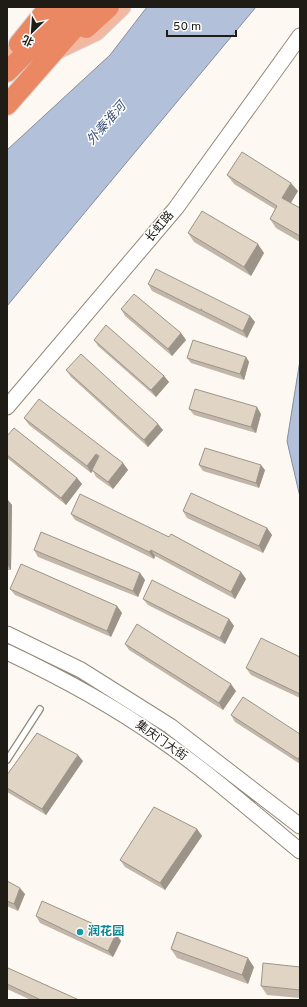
<svg xmlns="http://www.w3.org/2000/svg" width="307" height="1007" viewBox="0 0 307 1007" font-family="Overpass,'Noto Sans SC',sans-serif">
  <style>
    .water { fill: #b2c0da; stroke: #868e9f }
    .lines { fill: none; stroke-linecap: round; stroke-linejoin: round }
    .lane-casing { stroke: #93897a; stroke-width: 8 }
    .secondary-casing { stroke: #93897a; stroke-width: 17 }
    .primary-casing { stroke: #d7d6d5; stroke-width: 19 }
    .highway-casing { stroke: #d7d6d5; stroke-width: 22 }
    .lane { stroke: #fff; stroke-width: 5.5 }
    .secondary { stroke: #fff; stroke-width: 15 }
    .primary { stroke: #f2b8a1; stroke-width: 17 }
    .highway { stroke: #e98863; stroke-width: 20 }
    .wall { fill: #c1b6a9 }
    .shaded-wall { fill: #9d9489 }
    .building { fill: #e0d4c4; stroke: #9d9489 }
    .culture-dot { fill: #0f9aa8; stroke: #fff; stroke-width: 1.5 }
    .labels { text-anchor: middle; dominant-baseline: central; stroke-width: 3; stroke-linejoin: round; paint-order: stroke }
    .street-label { font-size: 12px; fill: #1f1b15; stroke: #fff }
    .culture-label { font-size: 12px; font-weight: bold; fill: #0d838f; stroke: #fff; text-anchor: start }
    .water-label { font-size: 13px; font-style: italic; fill: #3f537b; stroke: #fff }
  </style>
  <rect width="100%" height="100%" fill="#fdf9f2"/>
  <path class="water" d="M147 7H256L7 306V150L110 55Z
    M300 360V497L287 441Z"/>
  <g class="lines">
    <defs>
      <path id="lane" d="M7 760 40 709"/>
      <path id="secondary" d="M7 407 176 208 300 36
        M7 634 81 670 170 726 300 826
        M7 652C60 677 112 705 160 739 209 773 254 813 300 851"/>
      <path id="primary" d="M56 51 96 32 122 7
        M7 56 11 53"/>
      <path id="highway" d="M86 28 109 7
        M19 44 49 7
        M7 72 72 7
        M7 105 93 7"/>
    </defs>
    <use href="#lane" class="lane-casing"/>
    <use href="#secondary" class="secondary-casing"/>
    <use href="#primary" class="primary-casing"/>
    <use href="#highway" class="highway-casing"/>
    <use href="#lane" class="lane"/>
    <use href="#secondary" class="secondary"/>
    <use href="#primary" class="primary"/>
    <use href="#highway" class="highway"/>
  </g>
  <path class="wall" d="M227 175 298 191 291 203 300 208V242L276 228 270 219 275 209 234 184Z
    M188 233 264 253 251 276 194 242Z
    M148 284 250 316 255 322 247 338 152 291Z
    M121 309 181 333 186 340 172 356 125 316Z
    M94 340 164 376 169 382 156 397 98 346Z
    M246 357 249 362 244 380 191 363 187 358Z
    M66 370 163 430 148 447 71 377Z
    M189 409 261 414 256 433 194 415Z
    M24 418 123 463 128 470 113 489 96 477 93 471 91 473 29 425Z
    M7 436 77 478 82 484 66 505 7 458Z
    M199 465 265 470 259 488 203 471Z
    M7 499 12 505 11 570H7Z
    M183 511 267 528 272 535 263 553 187 518Z
    M71 514 169 537 241 572 246 579 235 599 155 556 154 559 75 520Z
    M34 550 140 573 145 580 138 597 38 557Z
    M10 589 117 606 122 613 111 637 15 595Z
    M143 599 229 619 234 626 225 644 148 605Z
    M125 644 236 691 223 710 129 650Z
    M300 657V698L251 675 246 668Z
    M231 715 300 734V764L235 722Z
    M83 761 46 815 7 792V775Z
    M197 829 202 836 165 890 125 867 120 860Z
    M7 881 25 894 18 911 7 906Z
    M36 916 116 934 121 941 113 957 40 923Z
    M171 949 254 967 248 984 177 958Z
    M300 967V998L267 995 261 986Z
    M7 972 79 1000H31L7 989Z"/>
  <path class="shaded-wall" d="M291 183 298 191 288 207 282 198Z
    M258 244 264 253 251 276 244 267Z
    M250 316 255 322 247 338 243 331Z
    M181 333 186 340 172 356 168 349Z
    M246 357 249 362 244 380 240 374Z
    M164 376 169 382 156 397 151 390Z
    M257 407 261 414 256 433 251 427Z
    M158 424 163 430 148 447 144 440Z
    M96 454 101 461 91 473 87 466Z
    M123 463 128 470 113 489 108 482Z
    M261 465 265 470 259 488 256 483Z
    M77 478 82 484 66 505 61 498Z
    M7 499 12 505 11 570 7 564Z
    M267 528 272 535 263 553 259 546Z
    M151 550 155 556 154 559 149 552Z
    M241 572 246 579 235 599 231 592Z
    M140 573 145 580 138 597 133 591Z
    M117 606 122 613 111 637 107 631Z
    M229 619 234 626 225 644 220 638Z
    M231 684 236 691 223 710 219 703Z
    M78 755 83 761 46 815 42 809Z
    M300 756V762L298 759Z
    M197 829 202 836 165 890 160 883Z
    M20 888 25 894 18 911 14 904Z
    M116 934 121 941 113 957 108 951Z
    M248 958 254 967 248 984 242 975Z"/>
  <path class="building" d="M242 152 291 183 282 198 300 208V236L270 219 277 206 227 175Z
    M202 211 258 244 244 267 188 233Z
    M156 269 250 316 243 331 201 310 202 309 200 310 148 284Z
    M134 294 181 333 168 349 121 309Z
    M106 325 164 376 151 390 94 340Z
    M193 340 246 357 240 374 187 358Z
    M81 354 158 424 144 440 66 370Z
    M195 389 257 407 251 427 189 409Z
    M39 399 123 463 108 482 92 470 99 456 96 454 87 466 24 418Z
    M14 428 77 478 61 498 7 455V436Z
    M205 448 261 465 256 483 199 465Z
    M191 493 267 528 259 546 183 511Z
    M80 494 169 537 171 534 241 572 231 592 151 550 149 552 71 514Z
    M41 532 140 573 133 591 34 550Z
    M21 564 117 606 107 631 10 589Z
    M152 580 229 619 220 638 143 599Z
    M137 624 231 684 219 703 125 644Z
    M261 638 300 657V694L246 668Z
    M243 697 300 734V756L298 759 231 715Z
    M37 733 78 755 42 809 7 788V775Z
    M154 807 197 829 160 883 120 860Z
    M7 881 20 888 14 904 7 901Z
    M42 901 116 934 108 951 36 916Z
    M177 932 248 958 242 975 171 949Z
    M263 963 300 967V990L261 986Z
    M8 968 79 1000H41L7 984V972Z"/>
  <circle class="culture-dot" cx="80" cy="932" r="4"/>
  <g class="labels">
    <g class="street-label">
      <text transform="translate(160 227) rotate(-50)">长虹路</text>
      <text transform="translate(161 741) rotate(35)">集庆门大街</text>
    </g>
    <g class="culture-label">
      <text x="88" y="932">润花园</text>
    </g>
    <g class="water-label">
      <text transform="translate(107 124) rotate(-49)">外秦淮河</text>
    </g>
  </g>
  <rect width="307" height="1007" fill="none" stroke="#1f1b15" stroke-width="16"/>
  <g transform="translate(32 32) rotate(205)" stroke="#ffffff" stroke-width="3" paint-order="stroke">
  <path d="M0-3L7 15L0 10L-7 15Z" fill="#1f1b15"/>
  <text y="-6" font-size="11" font-weight="bold" text-anchor="middle" fill="#1f1b15">北</text>
  </g>
  <path d="M167 30v6h69v-6" fill="none" stroke="#1f1b15" stroke-width="2"/>
  <text x="173" y="30" font-size="12" fill="#1f1b15" stroke="#ffffff" stroke-width="3" paint-order="stroke">50 m</text>
</svg>
